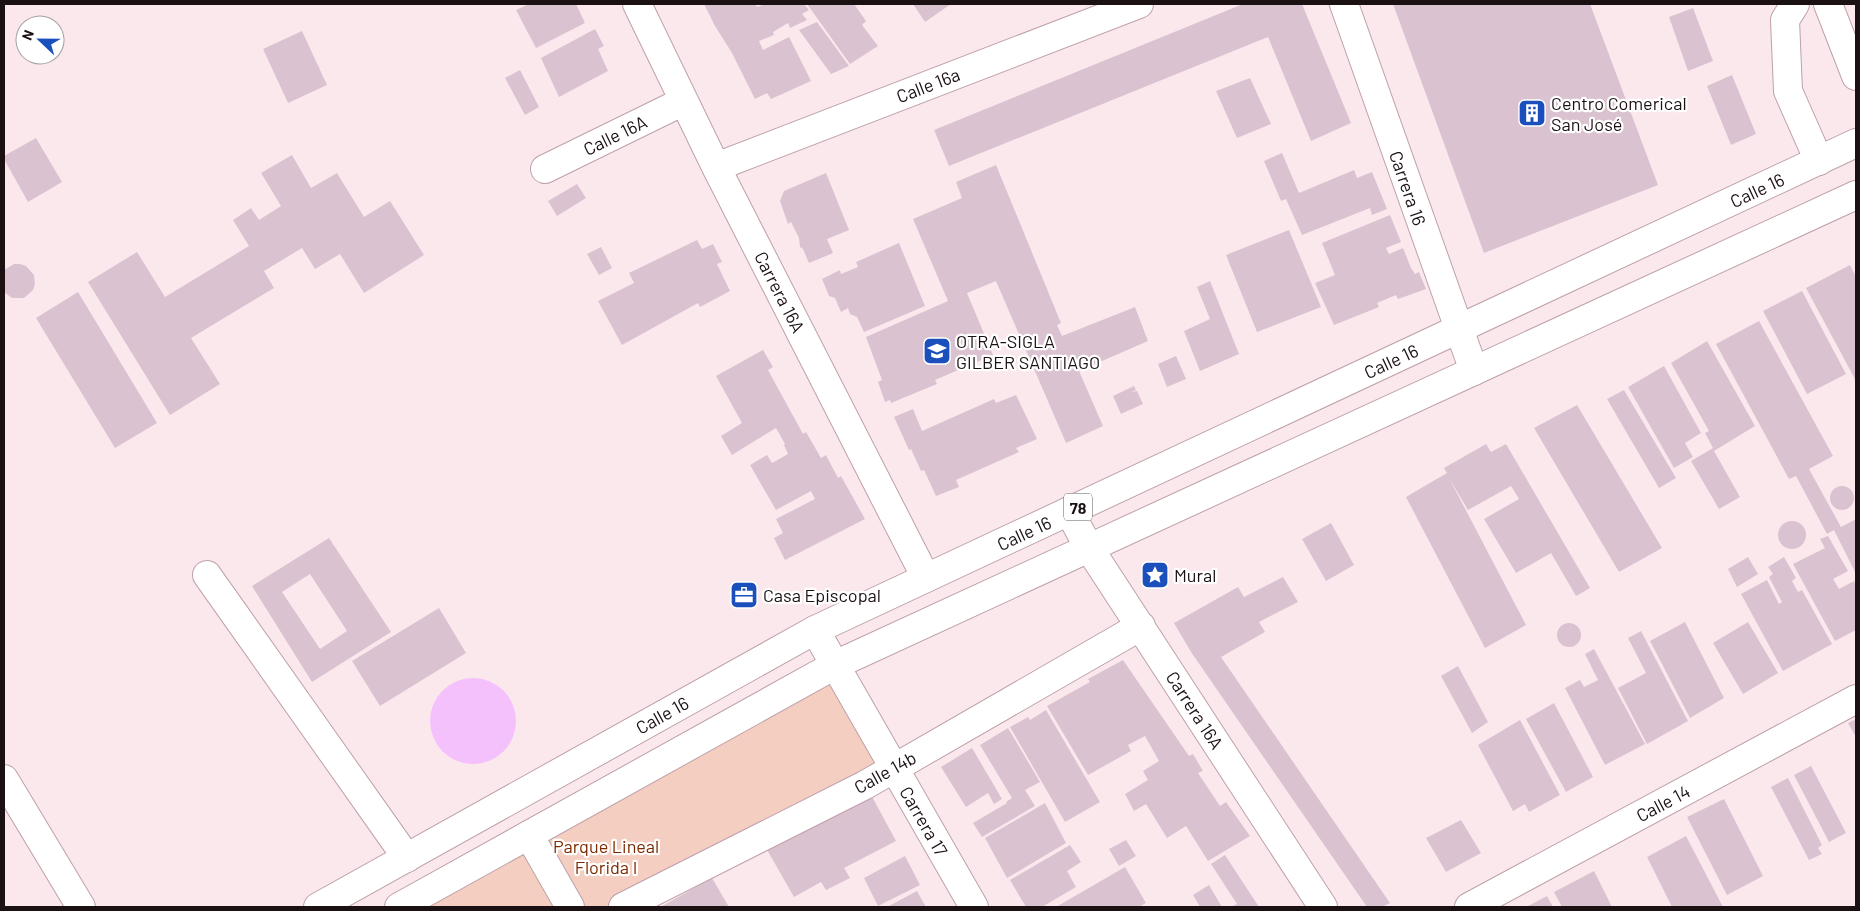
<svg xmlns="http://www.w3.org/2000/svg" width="1860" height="911" viewBox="0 0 1860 911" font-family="Barlow,sans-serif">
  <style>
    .green { fill: #f3cec1 }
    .water { fill: #f5c1fd }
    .building { fill: #dbc2d1; fill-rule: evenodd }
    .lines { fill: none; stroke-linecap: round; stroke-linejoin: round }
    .minor-casing { stroke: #bea1a8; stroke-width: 30 }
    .highway-casing { stroke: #bea1a8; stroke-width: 30 }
    .minor { stroke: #fff; stroke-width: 28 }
    .highway { stroke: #fff; stroke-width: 28 }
    .labels { text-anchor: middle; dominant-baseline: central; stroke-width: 4.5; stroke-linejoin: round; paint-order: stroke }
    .shield { fill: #fff; stroke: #5f585a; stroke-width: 1 }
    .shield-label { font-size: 16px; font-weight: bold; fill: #1b1113 }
    .street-label { font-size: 18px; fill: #1b1113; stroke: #fff }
    .poi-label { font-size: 18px; fill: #1b1113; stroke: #fff; text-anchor: start }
    .park-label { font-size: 18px; fill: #7c2a01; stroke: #fff }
  </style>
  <rect width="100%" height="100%" fill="#fbe8ed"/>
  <path class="green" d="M829 682 879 761 616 907H418Z"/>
  <path class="water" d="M430 721a43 43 0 1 1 86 0a43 43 0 1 1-86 0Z"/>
  <path class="building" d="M529 4H576L585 23 536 48 516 10Z
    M704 4H755L757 7 765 4H804L809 10 802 14 807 20 790 28 788 23 773 32 774 35 759 41 763 50 789 37 811 81 771 99 767 93 755 99 732 53 715 26Z
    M807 4H854L866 21 862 25 878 46 850 64Z
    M913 4H951L925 22Z
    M1243 4H1302L1351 123 1311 141 1268 37 949 166 934 130Z
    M1393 4H1590L1658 185 1484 253Z
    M1693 8 1713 61 1688 71 1669 17Z
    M817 22 849 66 831 74 799 30Z
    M595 29 604 46 598 49 608 71 559 97 541 58Z
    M302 31 327 85 288 103 263 49Z
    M520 70 539 107 525 115 505 78Z
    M1732 75 1756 134 1731 145 1707 86Z
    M1250 78 1271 124 1237 138 1216 91Z
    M36 138 62 182 28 202 4 159V156Z
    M1282 153 1299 193 1354 170 1357 178 1372 172 1387 209 1372 215 1370 208 1302 235 1286 199 1281 201 1264 161Z
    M292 155 311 188 337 173 364 217 390 201 424 255 364 293 340 254 315 269 302 248 264 271 274 288 191 338 220 384 170 415 88 282 137 252 165 297 249 246 233 220 251 208 259 220 281 206 261 173Z
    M996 165 1061 323 1057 325 1062 336 1135 307 1148 341 1079 371 1103 426 1066 443 996 281 967 293 993 355 935 380 937 384 891 403 890 400 885 402 878 382 882 380 866 337 948 301 913 219 962 198 956 182Z
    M826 173 849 230 827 239 833 253 809 263 803 249 800 247 799 238 791 222 788 224 780 201 784 191Z
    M577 184 586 198 557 216 548 201Z
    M1390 215 1401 242 1386 248 1389 254 1403 248 1411 268 1415 274 1419 272 1426 289 1398 299 1396 295 1377 303 1379 307 1334 325 1315 283 1335 275 1322 243Z
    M1289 230 1321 307 1257 332 1226 255Z
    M697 240 702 249 713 244 722 262 717 264 730 291 700 307 698 303 622 345 598 301 634 283 629 273Z
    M899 243 925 306 864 332 857 317 850 314 848 308 841 312 835 298 829 296 822 279 840 270 841 274 858 267 856 262Z
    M601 247 612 268 599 275 587 254Z
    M14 264H20L26 266 34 275 35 284 33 290 24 298H12L4 292V270Z
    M1850 265 1856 277V381L1806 288Z
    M1210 281 1239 354 1200 371 1184 331 1210 319 1197 287Z
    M1802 291 1846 374 1807 394 1763 311Z
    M78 292 157 423 115 448 36 318Z
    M1759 321 1833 456 1809 469 1841 527 1856 519V574L1834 530 1827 534 1796 476 1789 479 1716 344Z
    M1707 341 1755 426 1714 451 1740 497 1719 509 1691 461 1713 448 1705 433 1709 431 1671 363Z
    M763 350 773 367 768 370 803 434 806 432 821 458 826 455 838 478 841 476 865 519 785 560 774 538 783 533 776 519 815 499 811 491 776 510 750 465 767 455 772 463 788 454 784 445 785 444 776 428 732 455 721 436 742 423 716 376Z
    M1176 356 1186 379 1167 387 1158 364Z
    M1664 366 1701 433 1685 443 1693 457 1674 468 1628 387Z
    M1134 386 1136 390 1131 392 1137 391 1143 404 1121 414 1113 396Z
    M1624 390 1676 478 1659 488 1607 399Z
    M1016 395 1037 439 1016 448 1019 452 956 480 959 487 936 496 924 470 921 471 911 449 909 450 894 417 913 409 922 431 994 399 996 403Z
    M1577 405 1662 548 1619 572 1534 428Z
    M1486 444 1491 452 1506 444 1590 588 1576 596 1551 553 1516 573 1484 519 1519 499 1511 486 1468 510 1449 478 1526 625 1485 648 1406 497 1447 473 1444 468Z
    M1830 498a12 12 0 1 1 24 0a12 12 0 1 1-24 0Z
    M1778 535a14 14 0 1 1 28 0a14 14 0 1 1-28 0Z
    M1331 523 1354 565 1326 581 1302 539Z
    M1828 536 1848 571 1833 579 1839 589 1854 581 1856 586V630L1835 641 1793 564 1825 548 1820 539Z
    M329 538 391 632 312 682 252 586ZM310 574 347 631 320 649 282 592Z
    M1748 557 1758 574 1737 587 1728 569Z
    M1784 557 1796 578 1792 581 1798 592 1802 590 1832 644 1783 671 1741 594 1767 580 1779 604 1782 602 1769 577 1773 574 1768 567Z
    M1283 577 1298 602 1259 622 1265 632 1221 657 1390 903 1382 907H1367L1191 652 1174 623 1238 587 1244 597Z
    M439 608 466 653 380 706 352 661Z
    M1685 622 1724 698 1690 718 1650 641Z
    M1748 622 1778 673 1743 694 1713 643Z
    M1557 635a12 12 0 1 1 24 0a12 12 0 1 1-24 0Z
    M1641 631 1688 721 1647 744 1618 688 1646 673 1628 638Z
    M1594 649 1645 744 1605 765 1565 688 1580 680 1584 687 1598 680 1585 654Z
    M1123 660 1189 756 1193 754 1203 771 1198 773 1220 806 1226 802 1250 836 1208 861 1186 826 1167 838 1146 804 1134 811 1125 794 1148 780 1143 771 1159 761 1145 736 1128 745 1131 751 1088 775 1047 706 1090 682 1088 679Z
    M1458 666 1488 722 1472 733 1441 676Z
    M1554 703 1593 777 1566 792 1526 719Z
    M1046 710 1100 802 1065 822 1010 727 1028 717 1030 720Z
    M1856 719V737L1848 723Z
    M1520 720 1560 795 1529 812 1525 804 1513 811 1478 745Z
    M1008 728 1040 782 1025 790 1035 806 982 837 973 823 1007 803 1006 802 1012 798 980 745Z
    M972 748 1002 799 994 804 988 793 966 807 941 767Z
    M1811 766 1846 833 1829 842 1794 775Z
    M1788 778 1822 845 1818 848 1822 854 1809 860 1771 787Z
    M868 789 896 841 844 868 850 878 826 890 821 882 794 897 766 848Z
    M1724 799 1763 876 1727 895 1687 817Z
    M1045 803 1066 843 1007 878 985 838Z
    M1461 820 1481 853 1446 872 1426 838Z
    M1686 836 1723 907H1672L1647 857Z
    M1126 840 1136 856 1119 866 1109 849Z
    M1070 845 1081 862 1067 871 1076 887 1042 907H1026L1010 880Z
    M1225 855 1259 907H1231L1237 904 1211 864Z
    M905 856 920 885 878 906 864 878Z
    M1125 867 1146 903 1139 907H1056Z
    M1594 871 1612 907H1562L1554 892Z
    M712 878 729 907H660L664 905Z
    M1209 885 1222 907H1200L1193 895Z
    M917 891 926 907H887Z
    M1547 896 1553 907H1526L1530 905Z"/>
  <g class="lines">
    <defs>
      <path id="minor" d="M637 4 716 167 926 578
        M1344 4 1474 371
        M1795 4 1785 20 1788 91 1819 161
        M716 167 1139 4
        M545 169 684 101
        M1069 511 1089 548 1323 907
        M207 575 407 858
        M815 630 974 907
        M4 779 81 907
        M529 835 570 907
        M623 907 865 785 1141 626
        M1469 907 1856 699"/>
      <path id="highway" d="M1828 4 1856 76
        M318 907 815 630 1856 143
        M399 907 835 665 1856 195"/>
    </defs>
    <use href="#minor" class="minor-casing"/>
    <use href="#highway" class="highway-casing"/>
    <use href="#minor" class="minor"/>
    <use href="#highway" class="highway"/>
  </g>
  <defs>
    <symbol id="building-square" viewBox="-11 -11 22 22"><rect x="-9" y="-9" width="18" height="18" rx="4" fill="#1b4fbc" stroke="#fff"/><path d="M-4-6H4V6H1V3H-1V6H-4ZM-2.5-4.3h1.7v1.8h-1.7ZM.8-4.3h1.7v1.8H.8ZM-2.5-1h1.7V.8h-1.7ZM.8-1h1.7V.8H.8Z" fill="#fff"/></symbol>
    <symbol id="school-square" viewBox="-11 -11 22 22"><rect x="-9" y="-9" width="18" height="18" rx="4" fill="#1b4fbc" stroke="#fff"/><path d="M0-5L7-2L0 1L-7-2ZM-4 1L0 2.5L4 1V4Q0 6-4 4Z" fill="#fff"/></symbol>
    <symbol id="sight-square" viewBox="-11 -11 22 22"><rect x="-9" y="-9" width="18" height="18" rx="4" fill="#1b4fbc" stroke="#fff"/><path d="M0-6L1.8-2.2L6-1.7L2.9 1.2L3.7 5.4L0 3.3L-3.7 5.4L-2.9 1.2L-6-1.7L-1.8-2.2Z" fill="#fff"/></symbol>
    <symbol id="office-square" viewBox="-11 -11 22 22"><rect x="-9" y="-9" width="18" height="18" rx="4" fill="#1b4fbc" stroke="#fff"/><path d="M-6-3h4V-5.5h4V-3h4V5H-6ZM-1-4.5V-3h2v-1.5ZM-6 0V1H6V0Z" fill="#fff"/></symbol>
  </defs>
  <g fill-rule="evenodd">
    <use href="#building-square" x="1516" y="97" width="32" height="32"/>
    <use href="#school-square" x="921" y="335" width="32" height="32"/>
    <use href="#sight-square" x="1139" y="559" width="32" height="32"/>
    <use href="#office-square" x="728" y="579" width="32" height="32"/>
  </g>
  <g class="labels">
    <rect class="shield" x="1064" y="493.5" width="28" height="27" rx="4"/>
    <g class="shield-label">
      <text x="1078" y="507">78</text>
    </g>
    <g class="street-label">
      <text transform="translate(928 85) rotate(-21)">Calle 16a</text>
      <text transform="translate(615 135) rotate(-26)">Calle 16A</text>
      <text transform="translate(1408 188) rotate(71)">Carrera 16</text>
      <text transform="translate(1757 190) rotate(-25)">Calle 16</text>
      <text transform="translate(780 292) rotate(63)">Carrera 16A</text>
      <text transform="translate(1391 361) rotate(-25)">Calle 16</text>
      <text transform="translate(1024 533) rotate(-25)">Calle 16</text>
      <text transform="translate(1195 710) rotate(57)">Carrera 16A</text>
      <text transform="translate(662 715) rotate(-29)">Calle 16</text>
      <text transform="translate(885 772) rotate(-29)">Calle 14b</text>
      <text transform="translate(1663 803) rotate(-28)">Calle 14</text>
      <text transform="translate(924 821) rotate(60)">Carrera 17</text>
    </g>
    <g class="poi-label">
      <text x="1551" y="103">Centro Comerical<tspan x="1551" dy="21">San José</tspan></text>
      <text x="956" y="341">OTRA-SIGLA<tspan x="956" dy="21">GILBER SANTIAGO</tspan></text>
      <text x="1174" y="575">Mural</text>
      <text x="763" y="595">Casa Episcopal</text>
    </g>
    <g class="park-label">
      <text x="606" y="846">Parque Lineal<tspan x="606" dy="21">Florida I</tspan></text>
    </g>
  </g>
  <rect width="1860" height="911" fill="none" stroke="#1b1113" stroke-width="10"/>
  <g transform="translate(40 40) rotate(292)"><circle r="24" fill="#ffffff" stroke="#a4a0a1"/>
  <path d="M0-4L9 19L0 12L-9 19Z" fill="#1b4fbc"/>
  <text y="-8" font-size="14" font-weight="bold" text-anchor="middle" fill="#1b1113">N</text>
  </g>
</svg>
